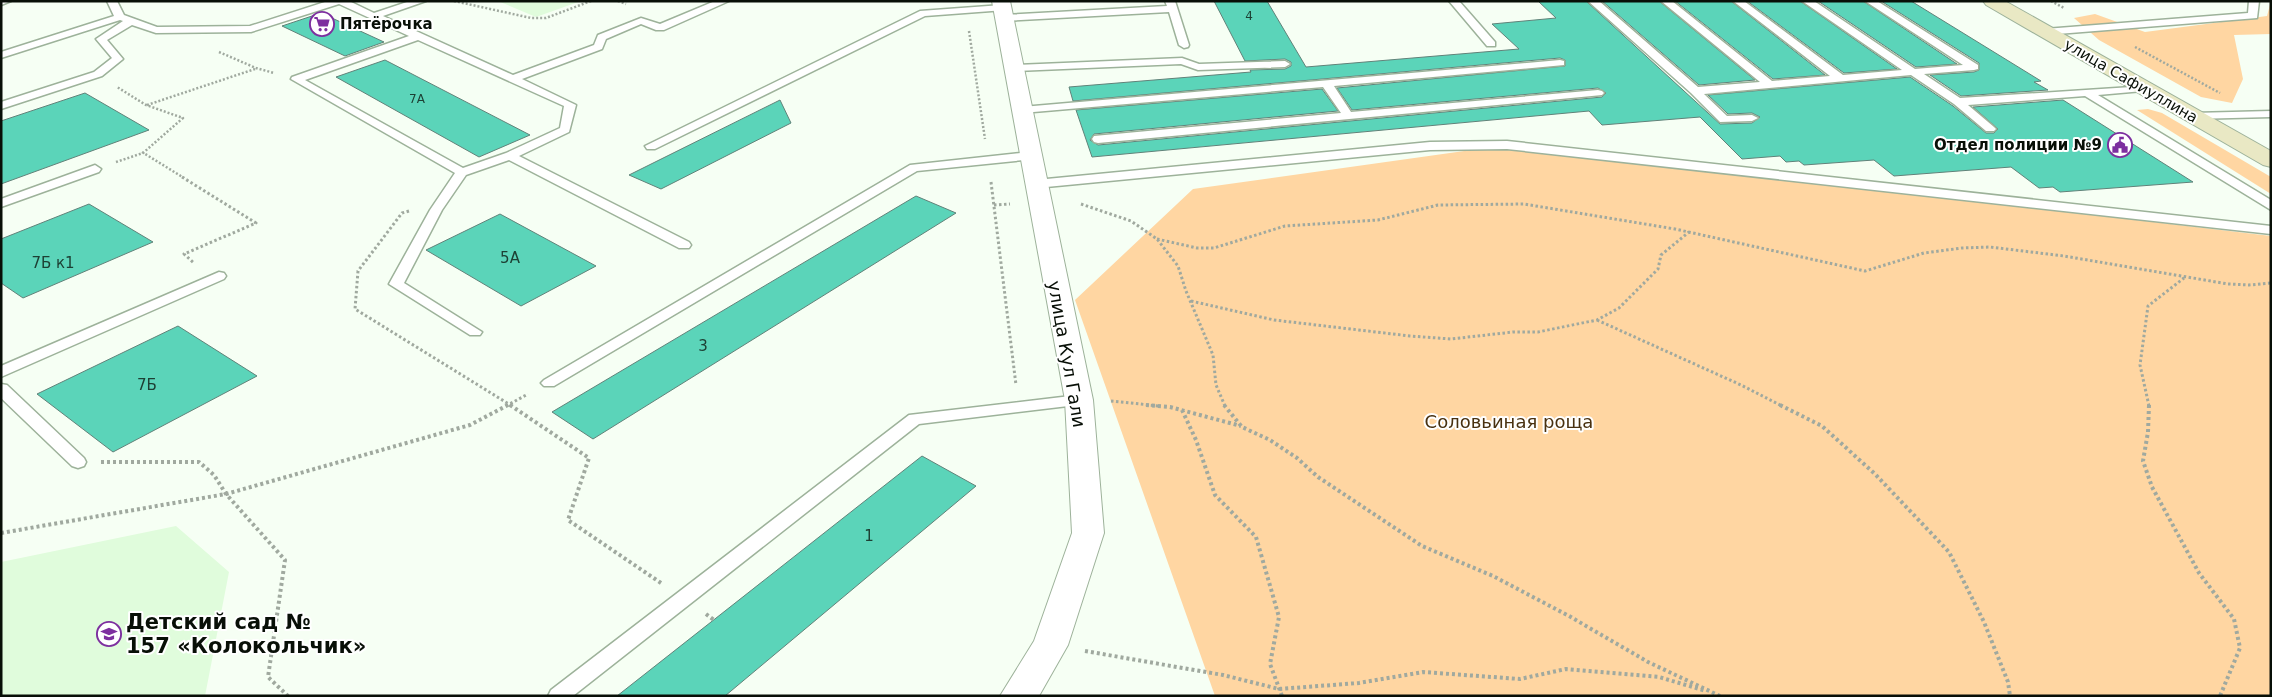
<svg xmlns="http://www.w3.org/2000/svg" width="2272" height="697" viewBox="0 0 2272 697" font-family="'DejaVu Sans',sans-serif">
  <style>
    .built { fill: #e0fcdc }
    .green { fill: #ffd6a2 }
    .building { fill: #5bd4b9; stroke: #618279 }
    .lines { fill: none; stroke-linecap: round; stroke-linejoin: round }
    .lane-casing { stroke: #9db29a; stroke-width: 3 }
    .street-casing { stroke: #9db29a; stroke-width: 2 }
    .secondary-casing { stroke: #9db29a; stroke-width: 2 }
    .path-far2 { stroke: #a0a99f; stroke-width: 2.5; stroke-dasharray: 2 2; stroke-linecap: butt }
    .path-far1 { stroke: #a0a99f; stroke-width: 3; stroke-dasharray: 2.5 2.5; stroke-linecap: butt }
    .path { stroke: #a0a99f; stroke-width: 4; stroke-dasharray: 3 3; stroke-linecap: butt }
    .lane { fill: #fff; fill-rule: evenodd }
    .street { fill: #fff; fill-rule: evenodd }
    .secondary { fill: #e9e8c4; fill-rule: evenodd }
    .labels { text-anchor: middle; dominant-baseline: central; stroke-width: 4; stroke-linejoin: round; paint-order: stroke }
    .far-number-label { font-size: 12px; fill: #1d4034 }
    .far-poi-label { font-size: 15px; font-weight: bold; fill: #080f07; stroke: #fff; text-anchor: start }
    .far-street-label { font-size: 15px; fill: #080f07; stroke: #fff }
    .number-label { font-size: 15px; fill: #1d4034 }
    .street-label { font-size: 18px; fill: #080f07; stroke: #fff }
    .park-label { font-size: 18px; fill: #493110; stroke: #fff }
    .near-poi-label { font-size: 21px; font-weight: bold; fill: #080f07; stroke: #fff; text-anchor: start }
  </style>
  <rect width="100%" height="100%" fill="#f6fff4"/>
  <path class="built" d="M498 1H581L536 17Z
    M176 526 229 572 205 696H1V562Z"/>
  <path class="green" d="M2271 1V34L2234 35 2243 79 2232 103 2201 97 2099 40 2074 18 2095 14 2145 32 2267 16Z
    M2148 109 2162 113 2271 177V194L2137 110Z
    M1507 145 2271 236V696H1215L1075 300 1193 189Z"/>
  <path class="building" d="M1214 1H1267L1306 67 1519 49 1492 24 1556 18 1538 1H1586L1720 124 1752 123 1760 117 1752 113 1728 114 1708 95 1910 77 1953 106 1986 133H1994L1998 129 1973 107 2063 100 2193 182 2060 192 2053 187 2039 188 2011 167 1894 176 1874 160 1804 165 1799 161 1786 162 1780 156 1742 159 1700 117 1602 125 1589 111 1092 157 1076 110 1322 89 1338 111 1094 134 1090 140 1098 145 1602 97 1606 93 1598 88 1352 110 1337 88 1565 66V60L1560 58 1073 101 1069 87 1251 72 1250 70 1285 69 1291 66V62L1285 59 1245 61Z
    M1602 1H1659L1755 80 1699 85Z
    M1675 1H1731L1825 75 1773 79Z
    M1747 1H1800L1897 69 1844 73Z
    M1818 1H1863L1957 64 1916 67Z
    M1881 1H1911L2041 81 2034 82 2048 90 1961 96 1930 75 1974 72 1979 70V63Z
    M321 13 384 42 345 56 282 26Z
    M385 60 530 135 479 157 336 77Z
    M85 93 149 130 1 184V121Z
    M780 100 791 123 661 189 629 175Z
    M916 196 956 213 593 439 552 412Z
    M89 204 153 242 23 298 1 283V239Z
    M500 214 596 266 521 306 426 250Z
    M178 326 257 376 113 452 37 394Z
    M922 456 976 486 725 696H617Z"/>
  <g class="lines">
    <defs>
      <path id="lane" d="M1 1H11L1 5Z
        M107 1H117L124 15 157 27 250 26 328 1H349L374 13 410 1H426L383 16 513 75 594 45 598 35 641 18 660 24 715 1H729L664 30H656L641 24 606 39 602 49 522 79 576 105 569 132 519 156 689 242 691 245 689 248H679L509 160 466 175 442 210 404 283 482 332 480 335H470L389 284 430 210 455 173 291 79 292 77 409 36 339 4 251 32 156 33 132 25 107 40 123 59 102 76 1 109V102L94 72 112 58 96 39 123 21 120 20 1 58V52L114 16ZM418 40 564 106 560 128 506 153 463 168 305 80Z
        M1165 1H1175L1189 45 1188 47 1184 48 1179 45 1169 12 1004 21 999 18 1004 15 1167 6Z
        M1449 1H1459L1495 42V46H1487Z
        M1588 1H1599L1698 87 1760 82 1661 1H1672L1772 81 1830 76 1733 1H1744L1843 75 1902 70 1802 1H1814L1915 69 1963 65 1865 1H1877L1978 65V69L1974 70 1924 74 1960 98 2147 86 2149 88 2143 91 2098 95 2271 200V210L2085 96 1968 105 1994 127 1996 129 1994 131H1986L1954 104 1911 75 1704 94 1727 116 1752 115 1758 118 1752 121 1720 122 1691 93Z
        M2249 1H2259L2257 18 2045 35 2040 32 2045 29 2248 13Z
        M1002 5 1005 6V10L925 16 655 149H647L645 146 920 11Z
        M1182 58 1199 64 1285 61 1290 64 1285 67 1198 70 1181 64 1014 71 1009 68 1014 65Z
        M1560 60 1564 61V65L1334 86 1351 112 1598 90 1602 91 1604 93 1602 95 1098 143 1094 142 1092 139 1094 136 1341 113 1323 87 1022 113 1016 110 1022 107Z
        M2271 111V117L2193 119 2187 116 2193 113Z
        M1507 141 2271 226V234L1507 149 1430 150 1036 188 1030 184 1036 180 1430 142Z
        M1030 152 1036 156 1034 159 917 171 554 386H544L541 383 544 380 910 165Z
        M95 165 101 169 99 172 1 207V199Z
        M219 272 224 273 226 276 224 279 1 377V366Z
        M1 384 7 385 84 458 86 462 84 466 78 468 72 466 1 398Z
        M1079 395 1085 396 1087 400 1085 404 919 424 573 696H548L551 690 909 415Z"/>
      <path id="street" d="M992 1H1010L1093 400 1104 533 1068 645 1039 696H1000L1034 641 1072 533 1065 400Z"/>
      <path id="secondary" d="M1983 1H2005L2271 151V167L2263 165 1986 5Z"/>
    </defs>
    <use href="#lane" class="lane-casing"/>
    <use href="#street" class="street-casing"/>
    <use href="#secondary" class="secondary-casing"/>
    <path class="path-far2" d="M454 1 531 18H546L591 1
      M618 1 626 4
      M2051 1 2064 8
      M969 31 985 139
      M2135 47 2220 93
      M219 52 256 68 274 73
      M147 105 255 69
      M142 152 184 178
      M116 162 143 153 183 118 146 105 117 87"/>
    <path class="path-far1" d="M182 177 256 223 184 254 194 263
      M991 182 1016 385
      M1081 204 1131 221 1157 239 1178 266 1186 291 1213 355 1216 385 1225 406
      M994 205 1010 204
      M409 211 402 213 358 271 355 309 512 406
      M1157 239 1197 248H1214L1285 226 1378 220 1438 205 1524 204 1675 229 1865 271 1924 253 1962 248 1990 247 2064 256 2228 284 2249 285 2271 283
      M1191 301 1274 320 1410 336 1451 339 1513 332H1538L1597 320 1619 308 1658 269 1661 255 1689 232
      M1597 320 1741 385 1782 406
      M1111 401 1159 406
      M506 406 528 394
      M2149 406 2140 365 2148 306 2184 278"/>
    <path class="path" d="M510 405 589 458 568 520 661 583
      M1146 405 1170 407 1241 426
      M1224 405 1242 427 1270 440 1297 458 1318 477 1422 546 1493 576 1569 616 1648 662 1720 696
      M1780 405 1822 426 1875 474 1949 552 1984 622 2008 682 2010 696
      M2149 405 2148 432 2143 461 2152 487 2199 573 2234 619 2240 648 2220 696
      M1182 410 1196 440 1215 495 1256 537 1279 617 1270 664 1282 696
      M101 462H199L214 475 226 494 285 560 268 677 288 696
      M1 533 226 494 470 425 508 405
      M706 614 714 620
      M1085 651 1223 675 1279 689 1359 683 1423 672 1520 679 1566 669 1659 677 1706 691"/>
    <use href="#lane" class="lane"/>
    <use href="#street" class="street"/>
    <use href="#secondary" class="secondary"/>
  </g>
  <defs>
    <symbol id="supermarket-ring" viewBox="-11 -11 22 22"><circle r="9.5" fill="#fff" stroke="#7d2f9f" stroke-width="1.5"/><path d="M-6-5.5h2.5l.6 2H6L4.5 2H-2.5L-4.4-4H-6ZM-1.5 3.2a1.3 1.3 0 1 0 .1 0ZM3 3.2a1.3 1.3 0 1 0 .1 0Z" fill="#7d2f9f"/></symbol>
    <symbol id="civic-ring" viewBox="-11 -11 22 22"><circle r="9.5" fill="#fff" stroke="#7d2f9f" stroke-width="1.5"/><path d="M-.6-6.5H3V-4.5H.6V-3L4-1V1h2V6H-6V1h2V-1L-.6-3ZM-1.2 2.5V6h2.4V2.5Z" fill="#7d2f9f"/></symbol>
    <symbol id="school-ring" viewBox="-11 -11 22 22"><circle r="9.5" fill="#fff" stroke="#7d2f9f" stroke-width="1.5"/><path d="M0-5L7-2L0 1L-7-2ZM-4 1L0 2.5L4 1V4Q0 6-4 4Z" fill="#7d2f9f"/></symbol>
  </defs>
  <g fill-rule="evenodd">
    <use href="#supermarket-ring" x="308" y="10" width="28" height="28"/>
    <use href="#civic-ring" x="2106" y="131" width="28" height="28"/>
    <use href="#school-ring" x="95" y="620" width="28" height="28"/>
  </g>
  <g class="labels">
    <g class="far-number-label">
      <text x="1249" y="16">4</text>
      <text x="417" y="99">7А</text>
    </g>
    <g class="far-poi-label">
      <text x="340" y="24">Пятёрочка</text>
      <text x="2102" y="145" text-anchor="end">Отдел полиции №9</text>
    </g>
    <g class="far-street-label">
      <text transform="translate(2131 81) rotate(30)">улица Сафиуллина</text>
    </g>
    <g class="number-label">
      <text x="510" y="258">5А</text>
      <text x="53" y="263">7Б к1</text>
      <text x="703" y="346">3</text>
      <text x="147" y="385">7Б</text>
      <text x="869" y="536">1</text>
    </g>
    <g class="street-label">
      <text transform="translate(1067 354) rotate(80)">улица Кул Гали</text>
    </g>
    <g class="park-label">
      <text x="1509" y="421">Соловьиная роща</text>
    </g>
    <g class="near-poi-label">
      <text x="126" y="622">Детский сад №<tspan x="126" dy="24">157 «Колокольчик»</tspan></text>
    </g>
  </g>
  <rect width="2272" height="697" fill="none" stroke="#080f07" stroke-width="5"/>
</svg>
